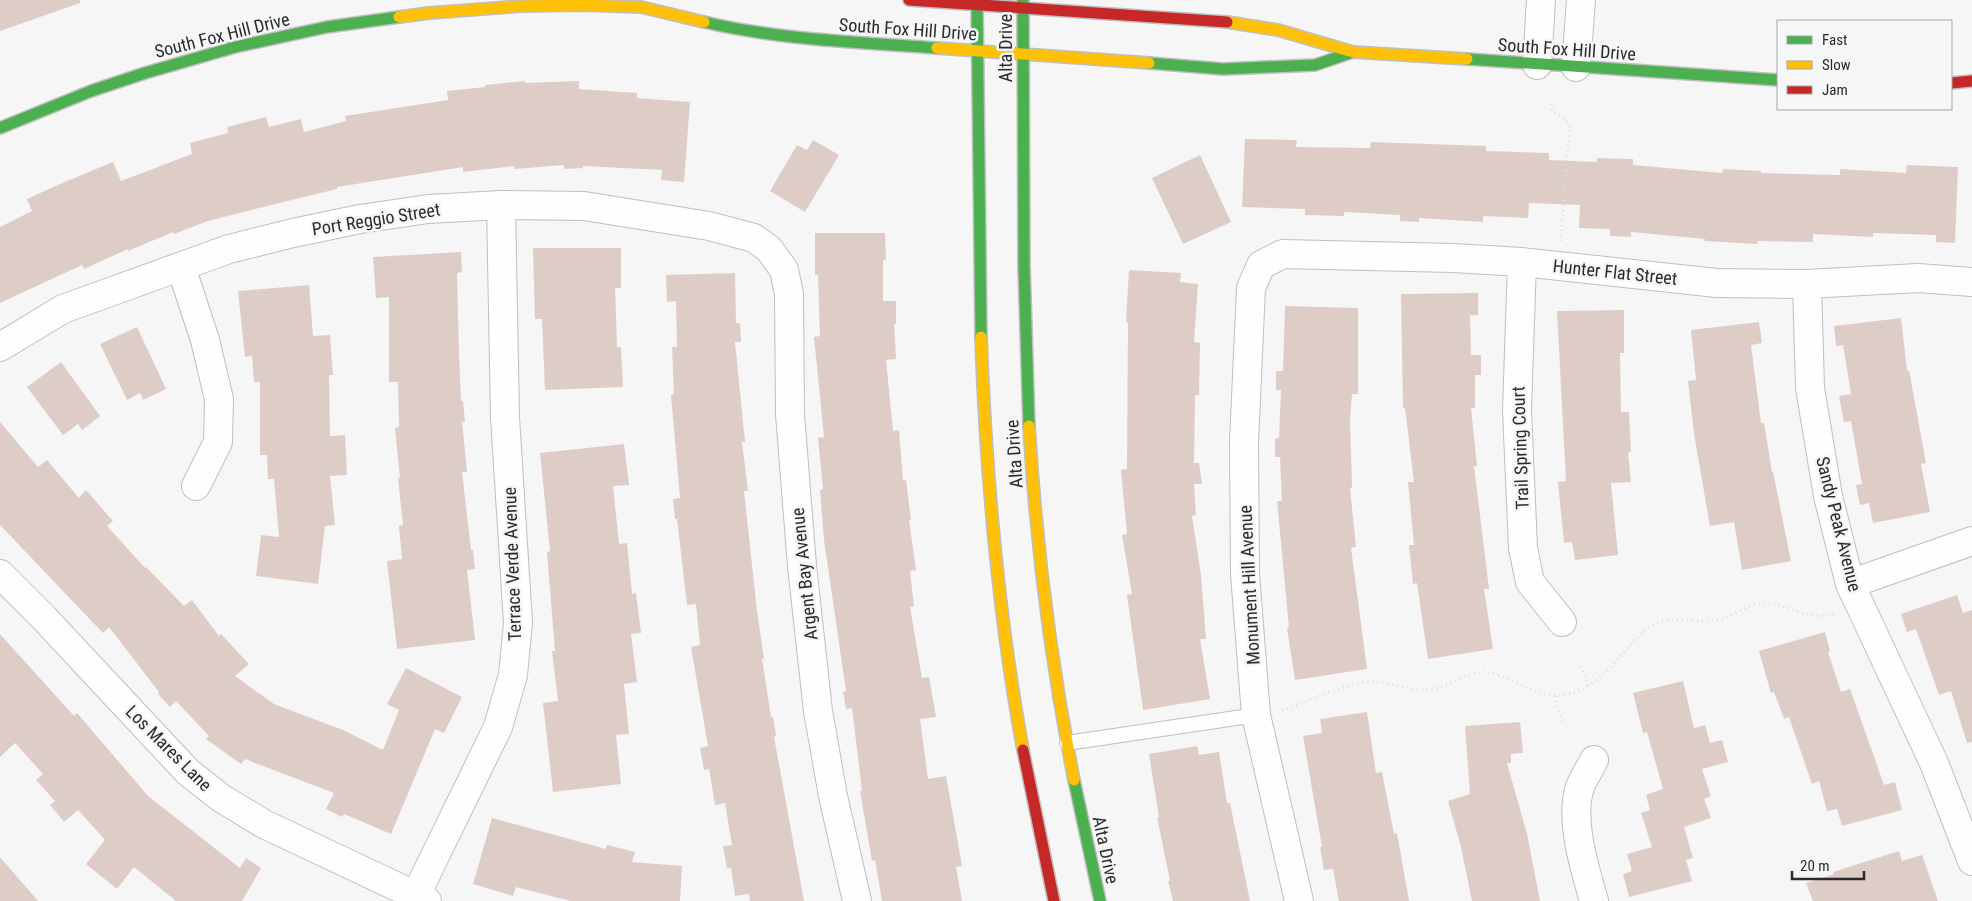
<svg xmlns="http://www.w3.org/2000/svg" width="1972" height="901" viewBox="0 0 1972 901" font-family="'Roboto Condensed',sans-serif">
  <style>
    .building { fill: #decdc6 }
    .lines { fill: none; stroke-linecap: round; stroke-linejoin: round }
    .lane-casing { stroke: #bfbfc0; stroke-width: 16 }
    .street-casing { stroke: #bfbfc0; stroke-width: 30 }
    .fast-casing { stroke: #bfbfc0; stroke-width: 14 }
    .slow-casing { stroke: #bfbfc0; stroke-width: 14 }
    .jam-casing { stroke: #bfbfc0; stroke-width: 14 }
    .path { stroke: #dedede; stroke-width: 3; stroke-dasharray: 1 4; stroke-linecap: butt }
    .lane { stroke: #fefefe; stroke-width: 14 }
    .street { stroke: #fefefe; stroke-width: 28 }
    .fast { stroke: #4caf50; stroke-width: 11 }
    .slow { stroke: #ffc107; stroke-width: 11 }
    .jam { stroke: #c62828; stroke-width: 11 }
    .labels { text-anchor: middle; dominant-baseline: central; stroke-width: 5; stroke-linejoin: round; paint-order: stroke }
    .street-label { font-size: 18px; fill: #2b2b2c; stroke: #f5f6f7 }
  </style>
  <rect width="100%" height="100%" fill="#f6f6f6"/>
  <path class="building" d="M0 0H80V3L0 31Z
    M525 81V83L579 81V89L637 93V98L690 102 684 182 661 180 662 170 583 166V168L564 169V165L514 169V166L463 172V167L337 187V189L271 205 208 221 174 234 173 232 128 251V249L84 269 82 265 0 303V227L32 211 27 199 60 184 113 162 121 181 192 154 190 143 228 133 227 127 266 117 269 127 301 119 304 132 346 121 345 116 448 100 447 91 485 87V85Z
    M1245 139 1297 140 1296 147 1370 148 1371 142 1486 146V151L1549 153V160L1597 162V158L1633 159V165L1722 173 1723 169 1761 171V173L1840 175V169L1906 173 1907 165 1958 167 1955 243 1936 242V235L1873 233V237L1813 234V242L1757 241V244L1704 241 1705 239 1631 232V237L1610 236V229L1579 228 1580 205 1529 203 1528 218 1483 216V222L1419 218V222L1400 221V215L1344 212V216L1305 215V209L1242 207Z
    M813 140 839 155 805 212 770 191 797 145 807 150Z
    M1200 155 1231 222 1183 244 1152 178Z
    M815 233H885L886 260H883V301H896V324H894L896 359 886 360 893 431 899 430 903 480H906L911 520H909L916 570 910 571 914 606 910 607 922 678 929 677 936 717 920 719 928 779 946 776 962 866 956 867 962 901H882L875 860 872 861 860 791H862L852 708 846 709 843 692 846 691 824 540 820 490 823 489 818 438 824 437 814 337 820 336 818 275H815Z
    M533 248H621V288H615L617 347H621L623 387 545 390 542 319H535Z
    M461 252 462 272 457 273 459 354 461 401H463L465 422H462L467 472H462L471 550H473L475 569 467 570 475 640 397 649 387 561 402 559 399 526 403 525 398 478H400L395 428 399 427 398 382H389V297L376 298 373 257Z
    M1129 270 1181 273 1180 282 1198 284 1194 342 1200 343 1199 395H1195L1194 463H1199L1202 484H1194L1196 515 1192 516 1201 575 1206 639H1200L1210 699 1143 710 1127 595 1132 594 1122 535 1127 534 1121 470 1127 469 1128 323 1126 322Z
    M735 273 736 323H740L741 342H735L745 442H742L748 491H744L757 611 764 659H762L771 717H773L776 736 774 737 804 901H750L749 894 735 896 731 868H727L723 846 732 845 725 803 715 805 709 769 704 770 700 748 708 746 691 647 700 645 696 604 687 605 677 519H675L673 499 680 498 671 395 674 394 672 347H677L676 301 667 302 666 275Z
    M309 285 313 336 330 335 333 375H329L330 436 345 435 347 475 330 476 335 525 325 526 318 584 256 576 261 535 279 537 274 479H268L267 455H260V382H254L252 356 245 357 238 291Z
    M1478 293V315H1470L1471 355H1481V375H1475V408H1471L1477 466H1474L1489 589H1484L1493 649 1428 659 1417 583 1413 584 1409 545H1414L1408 482H1414L1405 408H1403L1401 294Z
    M1285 306 1358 308V394H1352L1350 422 1352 488H1350L1356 547 1351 548 1367 669 1295 680 1287 628 1289 627 1277 501H1282L1280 457H1275V439L1279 438 1281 390H1276V371H1283Z
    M1624 310V353H1620L1621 412H1629L1631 452 1628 453 1631 482 1611 483 1618 555 1575 560 1572 542 1564 543 1558 482 1566 481 1557 311Z
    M1901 318 1907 371 1909 370 1926 463 1921 464 1930 512 1873 523 1869 503 1860 505 1856 485 1862 484 1851 421 1844 422 1839 396 1851 394 1843 345 1836 346 1834 326Z
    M1759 322 1762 343 1751 345 1761 423H1764L1772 472H1773L1791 561 1742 570 1734 522 1710 526 1694 434 1688 381 1696 380 1691 330Z
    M137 327 166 389 143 400 140 393 127 400 100 344Z
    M61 362 100 416 82 430 78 424 63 435 27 387Z
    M0 422 38 467 47 460 79 498 86 490 113 521 107 526 145 568 146 567 184 606 192 600 219 636 221 634 249 664 235 676 274 704 343 730 383 750 399 710 387 704 406 668 462 697 444 733 435 729 391 834 344 814 342 817 326 809 334 793 245 759 241 764 206 739 209 736 176 701 170 707 158 694 159 692 109 627 103 633 0 525Z
    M624 444 629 485 613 486 619 544 627 543 632 594 636 593 641 633 631 634 637 682 624 684 629 734 616 735 621 784 553 792 543 703 558 701 552 651H555L547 552 550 551 540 453Z
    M1957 595 1963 613 1972 610V742L1967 743 1951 691 1939 695 1916 629 1907 632 1901 614Z
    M1825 632 1830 651 1828 652 1841 692 1850 689 1884 785 1895 782 1902 810 1842 826 1837 809 1827 811 1819 781 1812 784 1789 717 1784 719 1774 692 1771 693 1759 651Z
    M0 634 74 716 77 713 148 796 240 868 246 858 261 868 242 901H176L134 867 117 889 86 864 105 840 78 810 64 822 50 805 55 801 36 780 43 774 15 743 0 757Z
    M1683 681 1694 728 1705 725 1710 743 1722 740 1728 762 1702 769 1711 796 1704 799 1711 818 1684 827 1693 858 1686 860 1692 881 1629 897 1623 874 1632 871 1627 854 1652 847 1641 813 1650 810 1646 795 1663 789 1647 732 1643 733 1633 693Z
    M1367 712 1376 773 1382 772 1394 834 1397 833 1409 901H1339L1333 869 1324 870 1320 847H1322L1303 736 1322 733 1320 719Z
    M1520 722 1523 753 1511 754V763H1507L1527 834 1540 901H1472L1461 847 1448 801 1470 794 1465 726Z
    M1197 746 1199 755 1219 752 1227 803H1230L1250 901H1173L1168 881H1170L1157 817H1159L1149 754Z
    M492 818 606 849 607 845 635 852 632 862 682 866 680 901H570L516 887 513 896 473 884Z
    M1899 851 1902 861 1922 855 1938 901H1813L1806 883 1834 874 1833 872Z
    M0 857 38 901H0Z"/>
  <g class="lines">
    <defs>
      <path id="lane" d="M1067 743 1256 715"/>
      <path id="street" d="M1537 65 1541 0
        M1576 67 1581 0
        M1522 262 1517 410 1523 548 1530 582 1562 622
        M181 267 205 340 219 399 218 442 196 486
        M1807 284 1810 388 1828 496 1850 584 1934 763 1972 861
        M0 347 63 309 229 249 293 233 360 219 428 209 501 205 584 206 709 226 754 238 769 249 784 270 789 294 790 414 802 566 818 711 833 796 857 901
        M0 574 45 619 188 772 221 798 264 824 427 901
        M1850 584 1972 541
        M413 901 498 727 513 675 518 623 505 417 501 205
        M1299 901 1256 715 1245 574 1244 442 1251 288 1261 265 1283 254 1453 258 1522 262 1717 283 1807 284 1918 278 1972 282
        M1594 901C1585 869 1569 820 1580 787 1583 778 1590 769 1594 760"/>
      <path id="fast" d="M977 0 981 337
        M1023 0 1024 266 1029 426
        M704 22C780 40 859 42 937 48
        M1467 59 1778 80
        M1149 63 1223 69 1315 65 1353 52
        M0 128 91 91 145 73 235 47 327 27 399 17
        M1074 780 1100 901"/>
      <path id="slow" d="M399 17 429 13 522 6 583 5 641 7 704 22
        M1227 22 1278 30 1353 52 1467 59
        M937 48 1149 63
        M981 337C986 475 998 614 1023 750
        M1029 426C1036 544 1051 663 1074 780"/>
      <path id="jam" d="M909 0 1227 22
        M1951 83 1972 81
        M1023 750 1054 901"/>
    </defs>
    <use href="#lane" class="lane-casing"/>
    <use href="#street" class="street-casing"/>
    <use href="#fast" class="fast-casing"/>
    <use href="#slow" class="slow-casing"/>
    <use href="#jam" class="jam-casing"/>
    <path class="path" d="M1551 104 1552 111 1565 119 1570 128 1566 162 1564 207 1560 241
      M1581 666 1588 687
      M1556 696V704L1563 722
      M1282 710C1311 702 1337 685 1368 682 1390 680 1410 692 1431 689 1450 687 1465 671 1485 672 1512 674 1534 700 1563 695 1594 690 1612 666 1631 644 1639 636 1646 627 1657 623 1677 615 1697 624 1717 620 1734 617 1750 602 1767 603 1778 603 1789 609 1799 612 1811 616 1824 616 1837 615"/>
    <use href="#lane" class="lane"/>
    <use href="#street" class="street"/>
    <use href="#fast" class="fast"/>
    <use href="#slow" class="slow"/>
    <use href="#jam" class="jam"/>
  </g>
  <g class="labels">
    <g class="street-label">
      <text transform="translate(908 29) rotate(4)">South Fox Hill Drive</text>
      <text transform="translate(222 35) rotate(-14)">South Fox Hill Drive</text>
      <text transform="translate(1005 48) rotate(-90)">Alta Drive</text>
      <text transform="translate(1567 49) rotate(4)">South Fox Hill Drive</text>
      <text transform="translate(376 219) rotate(-9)">Port Reggio Street</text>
      <text transform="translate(1615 272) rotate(6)">Hunter Flat Street</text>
      <text transform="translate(1520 448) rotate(-92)">Trail Spring Court</text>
      <text transform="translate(1014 454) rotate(-94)">Alta Drive</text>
      <text transform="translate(1839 524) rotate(76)">Sandy Peak Avenue</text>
      <text transform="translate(512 564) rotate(-92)">Terrace Verde Avenue</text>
      <text transform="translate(804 574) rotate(-96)">Argent Bay Avenue</text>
      <text transform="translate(1249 585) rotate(-93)">Monument Hill Avenue</text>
      <text transform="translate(169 748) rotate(45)">Los Mares Lane</text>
      <text transform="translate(1106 850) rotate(78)">Alta Drive</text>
    </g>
  </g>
  <rect x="1777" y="20" width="175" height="90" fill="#f5f6f7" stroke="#a4a5a6"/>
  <rect x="1787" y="36" width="25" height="8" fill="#4caf50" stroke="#a4a5a6"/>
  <text x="1822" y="45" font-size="15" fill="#2b2b2c">Fast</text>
  <rect x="1787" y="61" width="25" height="8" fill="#ffc107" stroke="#a4a5a6"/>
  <text x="1822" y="70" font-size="15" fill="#2b2b2c">Slow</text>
  <rect x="1787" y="86" width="25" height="8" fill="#c62828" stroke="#a4a5a6"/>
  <text x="1822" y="95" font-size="15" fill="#2b2b2c">Jam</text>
  <path d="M1792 871v8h72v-8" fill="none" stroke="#2b2b2c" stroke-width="2.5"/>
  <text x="1800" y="871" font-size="15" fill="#2b2b2c" stroke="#f5f6f7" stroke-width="4" paint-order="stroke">20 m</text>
</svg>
